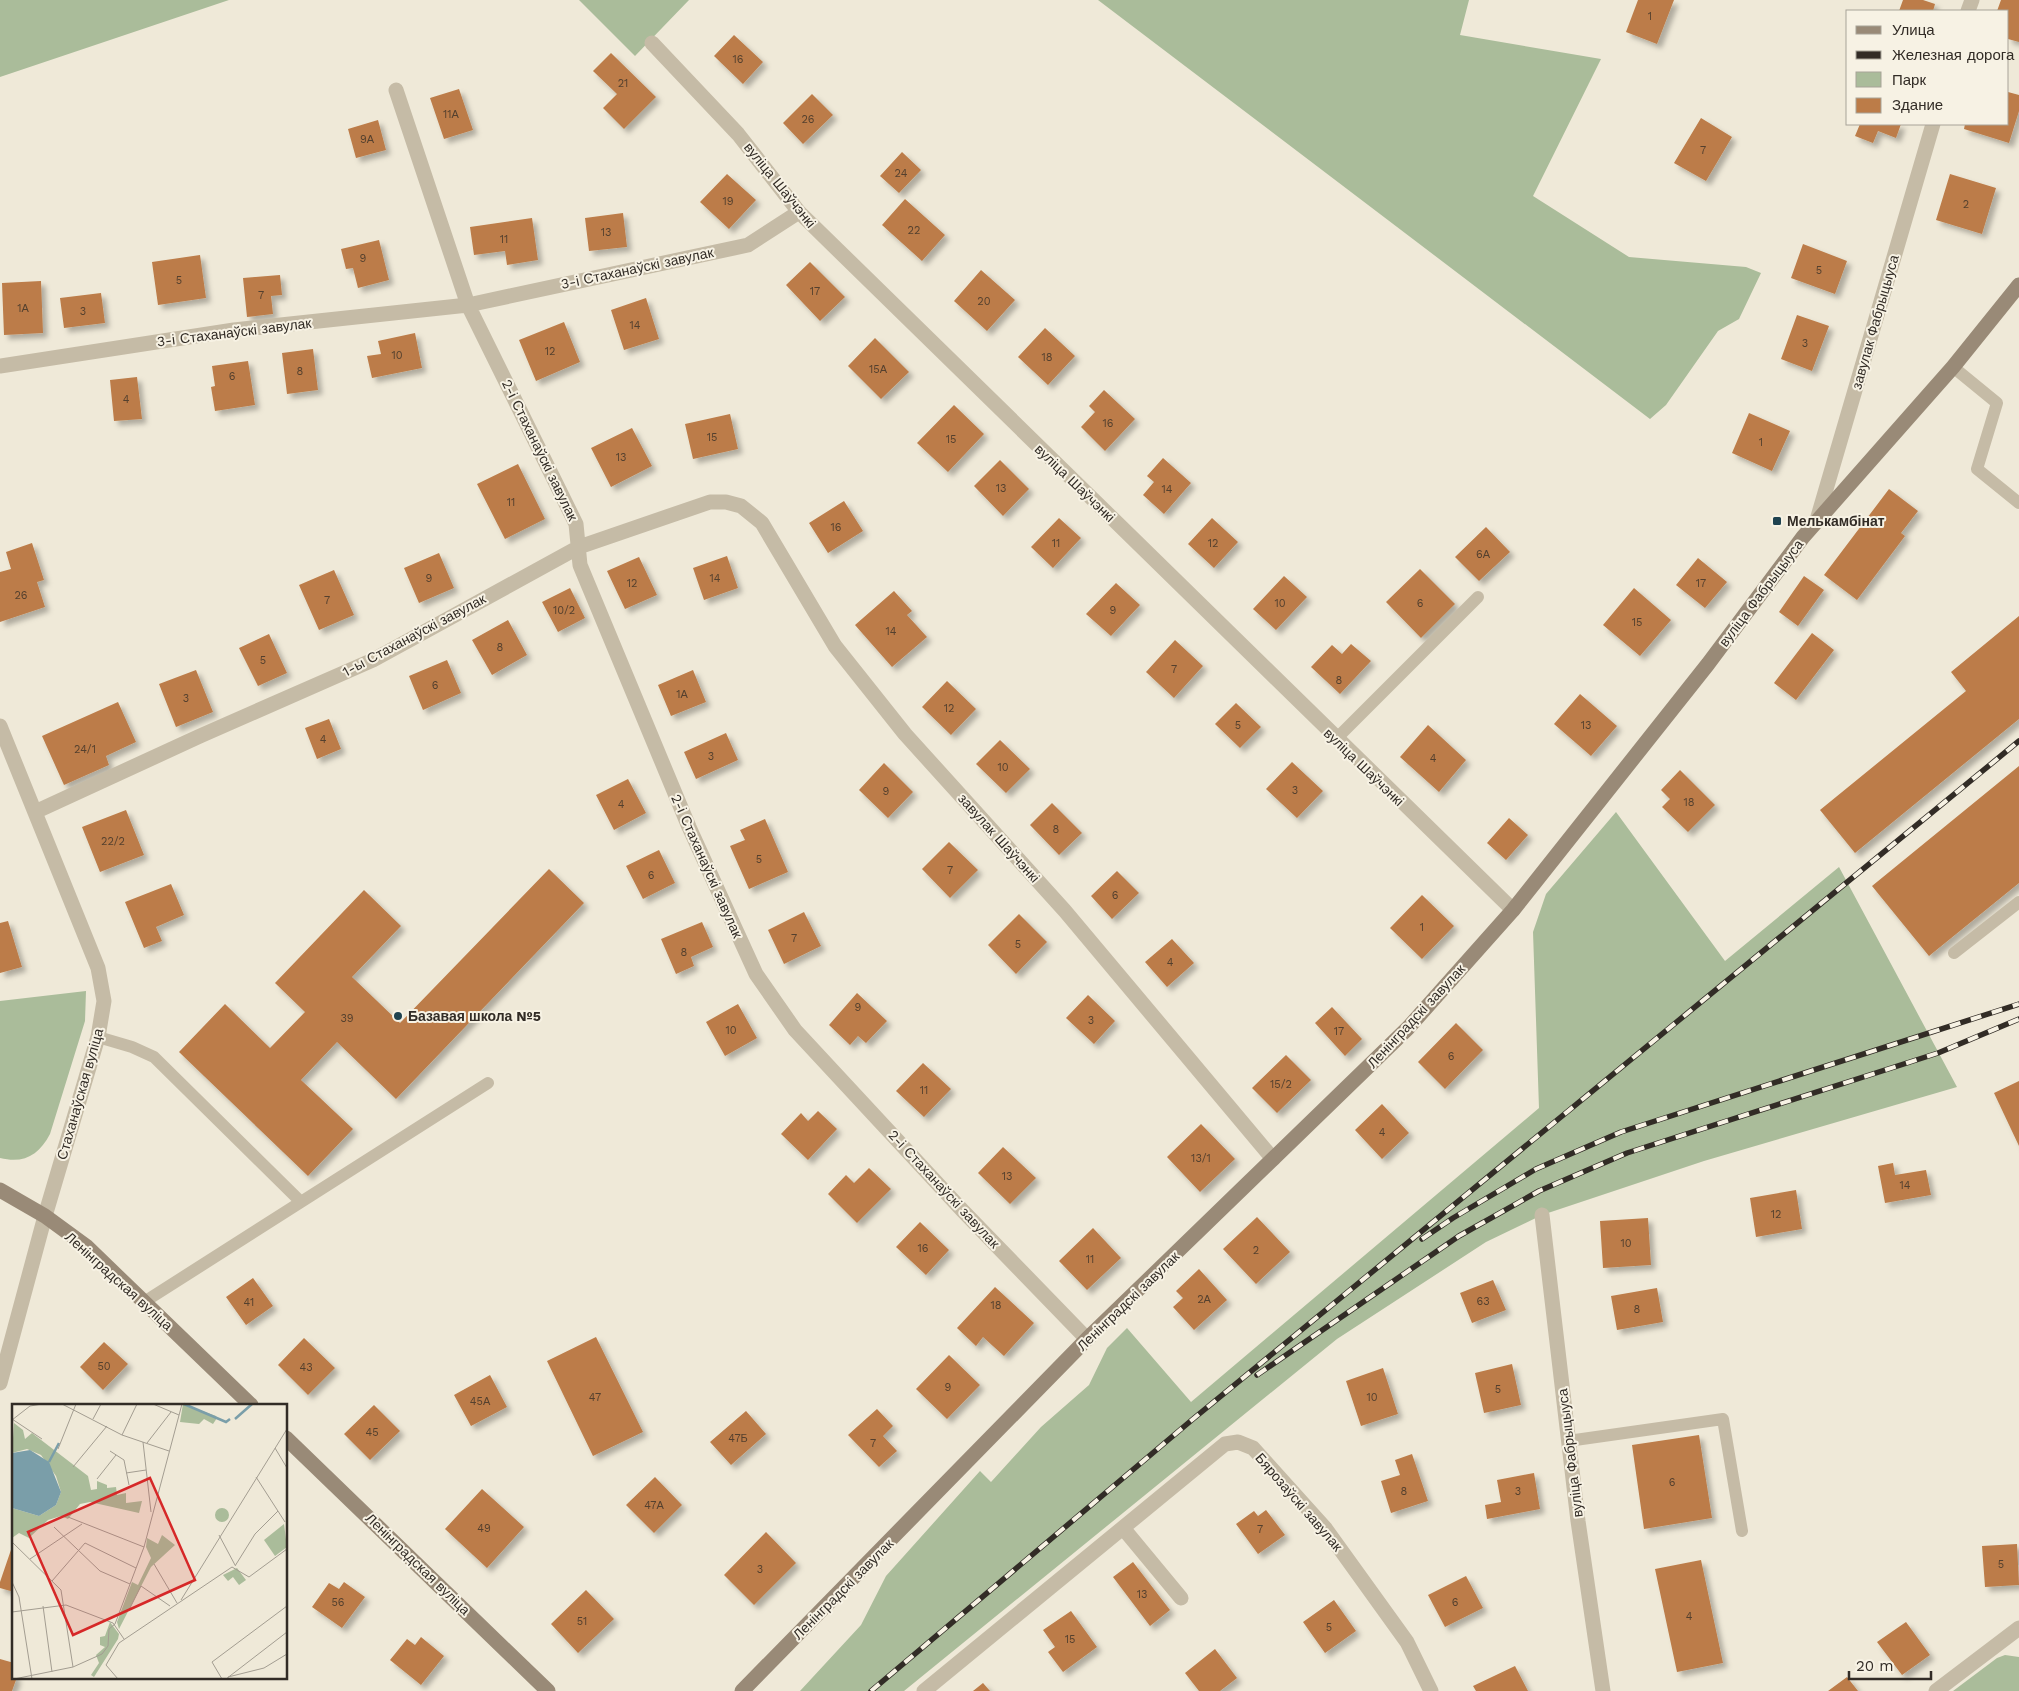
<svg xmlns="http://www.w3.org/2000/svg" width="2019" height="1691" viewBox="0 0 2019 1691" font-family="'Work Sans',sans-serif">
  <style>
    .green { fill: #aabc9a }
    .building { fill: #bc7c48; filter: url(#shadow) }
    .lines { fill: none; stroke-linecap: round; stroke-linejoin: round }
    .lane { stroke: #c5bba6; stroke-width: 12 }
    .street { stroke: #c5bba6; stroke-width: 15 }
    .secondary { stroke: #998a77; stroke-width: 15 }
    .rail-casing { stroke: #322c26; stroke-width: 5.5 }
    .rail { stroke: #f7f2e4; stroke-width: 4; stroke-dasharray: 11; stroke-linecap: butt }
    .poi-dot { fill: #1f4350; stroke: #f7f2e4; stroke-width: 2 }
    .labels { text-anchor: middle; dominant-baseline: central; stroke-width: 4; stroke-linejoin: round; paint-order: stroke }
    .number-label { font-size: 11px; fill: #54402e }
    .street-label { font-size: 14px; fill: #322c26; stroke: #f7f2e4 }
    .poi-label { font-size: 14px; font-weight: bold; fill: #322c26; stroke: #f7f2e4; text-anchor: start }
    .inset-river { fill: none; stroke: #7a9ea9; stroke-width: 2.5 }
    .inset-road { fill: none; stroke: #a39d91; stroke-width: 1 }
    .view { fill: #d62828; fill-opacity: 0.15; stroke: #d62828; stroke-width: 2.5 }
    .inset-edge { fill: none; stroke: #322c26; stroke-width: 2.5 }
  </style>
  <defs>
    <filter id="shadow"><feDropShadow dx="4.5" dy="4.5" stdDeviation="2.5" flood-color="#0004"/></filter>
  </defs>
  <rect width="100%" height="100%" fill="#efe9d8"/>
  <path class="green" d="M0 0H229L0 77Z
    M579 0H689L635 56Z
    M1098 0H1469L1460 35 1601 59 1533 196 1629 257 1746 267 1761 273 1739 319 1718 331 1666 405 1650 419Z
    M1616 812 1725 961 1839 867 1957 1087 1704 1161 1542 1215 1486 1242 1337 1339 904 1691H800L861 1625 886 1576 980 1471 991 1482 1041 1427 1089 1385 1107 1348 1127 1328 1191 1402 1539 1108 1533 932 1546 894Z
    M86 991 85 1021 50 1134C39 1155 24 1164 0 1158V1001Z
    M2005 1655 2019 1657V1691H1953L1997 1658Z"/>
  <path class="building" d="M1638 0H1674L1657 44 1626 32Z
    M1903 0H1923L1935 4 1933 11H1899Z
    M2001 0H2019V42L2008 39V11H1997Z
    M734 35 763 62 743 84 714 56Z
    M611 53 656 97 624 129 603 108 617 94 593 71Z
    M459 89 473 130 444 139 430 98Z
    M2008 92 2019 95V111L2009 143 1964 129 1965 124H2008Z
    M812 94 833 115 803 144 783 123Z
    M1701 118 1732 137 1706 181 1674 163Z
    M378 120 386 150 356 158 348 129Z
    M1860 124H1901L1896 138 1878 131 1873 143 1855 136Z
    M902 152 921 170 899 193 880 176Z
    M727 174 756 200 729 229 700 202Z
    M1950 174 1996 188 1982 234 1936 220Z
    M905 199 945 235 922 261 882 225Z
    M623 213 627 247 589 251 585 218Z
    M532 218 538 260 507 265 505 251 474 255 470 227Z
    M379 240 389 280 358 288 353 268 346 269 341 249Z
    M1803 244 1847 261 1835 294 1791 278Z
    M200 255 206 298 158 305 152 262Z
    M810 262 845 297 820 321 786 285Z
    M981 270 1015 300 987 331 954 301Z
    M280 275 282 295 271 296 273 314 247 317 243 278Z
    M41 281 43 333 4 335 2 283Z
    M101 293 105 323 64 328 60 298Z
    M646 298 659 339 624 350 611 310Z
    M1797 315 1829 326 1812 371 1781 359Z
    M564 322 580 362 536 381 519 340Z
    M1045 328 1075 356 1048 385 1018 357Z
    M415 333 422 368 372 378 367 356 381 354 378 341Z
    M875 338 909 372 881 399 848 366Z
    M313 349 318 390 287 394 282 353Z
    M248 361 255 405 215 411 211 387 215 386 212 366Z
    M137 377 142 419 114 421 110 380Z
    M1104 390 1135 419 1105 451 1081 427 1095 412 1089 406Z
    M954 405 984 434 948 472 917 443Z
    M1749 413 1790 431 1772 471 1732 453Z
    M730 414 738 449 693 459 685 424Z
    M632 428 652 466 611 487 591 448Z
    M1163 458 1191 483 1164 514 1143 495 1154 482 1147 476Z
    M1000 460 1029 489 1003 516 974 486Z
    M518 464 545 519 505 539 477 484Z
    M1889 489 1918 511 1901 533 1905 536 1857 600 1824 575Z
    M844 501 863 531 828 553 809 523Z
    M1059 518 1081 538 1053 568 1031 547Z
    M1212 518 1238 542 1214 568 1188 544Z
    M1486 527 1510 552 1479 581 1455 557Z
    M32 543 44 580 37 582 45 607 0 622V572L11 569 6 552Z
    M439 553 454 588 419 603 404 568Z
    M727 556 738 588 704 600 693 568Z
    M639 557 657 595 625 609 607 571Z
    M1698 558 1727 582 1705 608 1676 585Z
    M1420 569 1455 604 1421 638 1386 602Z
    M334 570 354 615 319 630 299 585Z
    M1284 576 1307 597 1276 630 1253 609Z
    M1804 576 1824 590 1798 626 1779 612Z
    M1116 583 1140 605 1111 636 1086 614Z
    M570 588 585 618 558 632 542 602Z
    M1634 588 1671 620 1640 656 1603 625Z
    M894 591 912 611 907 615 927 637 892 667 855 625Z
    M2019 616V719L1855 853 1820 810 1966 691 1951 672Z
    M508 620 527 655 492 675 472 640Z
    M1812 633 1834 650 1796 700 1774 683Z
    M269 634 287 673 258 686 239 648Z
    M1175 640 1203 666 1174 698 1146 672Z
    M1351 644 1371 661 1340 694 1311 667 1332 645 1342 654Z
    M447 660 461 693 423 710 409 676Z
    M196 670 213 712 176 727 159 684Z
    M693 670 706 702 671 716 658 685Z
    M947 681 976 709 951 735 922 707Z
    M1580 694 1617 726 1591 756 1554 724Z
    M118 702 136 742 106 756 109 765 64 785 42 736Z
    M1236 703 1261 727 1240 748 1215 724Z
    M329 719 341 749 317 759 305 728Z
    M1428 725 1466 760 1439 792 1400 757Z
    M726 733 738 760 696 779 684 752Z
    M1000 740 1030 769 1006 793 976 764Z
    M1292 762 1323 791 1297 818 1266 789Z
    M884 763 913 792 888 818 859 790Z
    M2019 766V883L1929 956 1872 886Z
    M1680 770 1715 805 1688 832 1662 807 1670 799 1661 790Z
    M628 779 646 813 614 830 596 795Z
    M1052 803 1082 833 1059 855 1030 825Z
    M126 810 144 855 100 872 82 827Z
    M1509 818 1528 835 1506 860 1487 843Z
    M765 819 788 872 749 889 730 846 745 840 740 830Z
    M949 842 978 870 950 898 922 869Z
    M659 850 675 883 643 899 626 866Z
    M549 869 584 903 396 1099 337 1042 301 1080 353 1129 308 1176 179 1052 225 1004 270 1048 305 1012 275 983 364 890 401 926 352 977 400 1023Z
    M1117 871 1139 893 1112 919 1091 896Z
    M171 884 184 915 156 927 162 941 144 948 125 902Z
    M1422 895 1454 926 1422 959 1390 928Z
    M804 912 821 946 784 964 768 930Z
    M1019 914 1047 942 1016 974 988 945Z
    M8 921 22 967 0 973V923Z
    M702 922 713 947 691 957 694 966 676 974 661 939Z
    M1172 939 1194 963 1167 987 1145 962Z
    M857 993 887 1021 866 1043 858 1036 850 1045 829 1025Z
    M1088 995 1115 1021 1094 1044 1066 1018Z
    M738 1004 757 1038 725 1056 706 1022Z
    M1332 1007 1362 1039 1345 1056 1315 1023Z
    M1456 1023 1483 1050 1445 1089 1418 1062Z
    M1286 1055 1311 1080 1277 1113 1252 1088Z
    M923 1063 951 1089 924 1117 896 1091Z
    M2019 1081V1146L1994 1093Z
    M1382 1104 1409 1133 1382 1159 1355 1130Z
    M818 1111 837 1129 808 1160 781 1134 801 1113 808 1121Z
    M1201 1124 1235 1159 1200 1192 1167 1157Z
    M1003 1147 1036 1178 1010 1204 978 1173Z
    M1893 1163 1895 1175 1926 1170 1931 1195 1885 1203 1878 1166Z
    M869 1168 891 1189 857 1223 828 1194 846 1175 854 1183Z
    M1796 1190 1802 1229 1756 1237 1750 1198Z
    M1257 1217 1290 1252 1256 1284 1223 1249Z
    M1648 1218 1651 1265 1603 1268 1600 1221Z
    M920 1222 949 1250 926 1275 896 1247Z
    M1093 1228 1121 1258 1087 1290 1059 1261Z
    M1199 1269 1227 1300 1194 1330 1173 1307 1183 1298 1176 1291Z
    M253 1278 273 1306 246 1325 226 1297Z
    M1493 1280 1506 1310 1472 1323 1460 1293Z
    M995 1287 1034 1323 1004 1356 983 1337 976 1346 957 1328Z
    M1657 1288 1663 1322 1617 1330 1611 1296Z
    M596 1337 643 1432 593 1456 547 1361Z
    M304 1338 335 1368 308 1395 278 1365Z
    M104 1342 128 1364 103 1390 80 1367Z
    M949 1355 980 1385 947 1419 916 1389Z
    M1512 1364 1521 1405 1484 1413 1475 1373Z
    M1383 1368 1398 1414 1361 1426 1346 1381Z
    M490 1375 507 1407 471 1426 454 1395Z
    M374 1405 400 1431 370 1460 344 1434Z
    M877 1409 893 1426 883 1436 897 1451 879 1467 848 1435Z
    M746 1411 766 1434 731 1465 710 1442Z
    M1699 1435 1712 1518 1644 1529 1632 1445Z
    M1412 1454 1428 1501 1391 1513 1381 1481 1400 1475 1395 1460Z
    M1534 1473 1540 1509 1487 1519 1485 1505 1501 1502 1497 1480Z
    M655 1477 682 1505 654 1533 626 1505Z
    M482 1489 524 1527 487 1568 445 1529Z
    M1266 1510 1285 1535 1258 1554 1236 1524 1254 1511 1258 1516Z
    M766 1532 796 1563 754 1605 724 1575Z
    M14 1541V1592L0 1588V1582Z
    M2017 1544 2019 1585 1985 1587 1982 1546Z
    M1701 1560 1723 1663 1677 1672 1655 1569Z
    M1133 1562 1170 1610 1150 1626 1113 1577Z
    M1466 1576 1483 1608 1445 1627 1428 1595Z
    M344 1582 365 1597 342 1628 312 1607 329 1583 339 1589Z
    M586 1590 614 1619 578 1653 551 1624Z
    M1334 1600 1356 1631 1325 1653 1303 1622Z
    M1071 1611 1097 1647 1063 1672 1048 1652 1055 1647 1043 1630Z
    M1906 1622 1930 1655 1902 1675 1877 1642Z
    M421 1637 444 1656 421 1685 390 1660 407 1639 415 1645Z
    M1215 1649 1237 1678 1220 1691H1199L1185 1673Z
    M0 1659 14 1663V1677H17L12 1691H0Z
    M1515 1666 1528 1691H1476L1473 1686Z
    M1847 1677 1858 1691H1828Z
    M983 1683 990 1691H973Z"/>
  <g class="lines">
    <path class="lane" d="M1953 367 1997 403 1977 469 2019 503
      M1336 739 1478 597
      M1954 953 2019 902
      M98 1037 132 1047 154 1057 301 1202
      M144 1302 488 1083
      M1568 1441 1723 1419 1742 1531"/>
    <path class="street" d="M1968 11 1972 0
      M652 43 738 134 799 212 1513 910
      M396 90 468 305 576 524 580 565 689 827 756 974 795 1030 962 1210 1087 1339
      M0 366 234 330 468 305 748 245 799 212
      M1817 520 1933 124
      M0 726 98 968 104 1001 98 1037 45 1216 0 1383
      M35 812 200 736 373 660 579 547 710 502H726L741 506 762 523 835 646 905 734 1065 911 1273 1159
      M1542 1215 1578 1521 1603 1691
      M1123 1528 1181 1598
      M924 1691 1225 1444 1238 1442 1253 1448 1325 1528 1407 1642 1431 1691
      M1936 1691 2019 1628"/>
    <path class="secondary" d="M0 1190 45 1216 86 1246 251 1405
      M286 1438 548 1691
      M742 1691 1087 1339 1408 1028 1513 910 1708 664 1803 537 1953 367 2019 285"/>
    <defs>
      <path id="rail" d="M1422 1239 1453 1218 1536 1169 1621 1132 2019 1004
        M1257 1375 1459 1236 1539 1191 1627 1153 1938 1053 2019 1019
        M871 1691 1193 1419 2019 741"/>
    </defs>
    <use href="#rail" class="rail-casing"/>
    <use href="#rail" class="rail"/>
  </g>
  <g class="poi-dot">
    <rect x="1772" y="516" width="10" height="10" rx="2.5"/>
    <circle cx="398" cy="1016" r="5"/>
  </g>
  <g class="labels">
    <g class="number-label">
      <text x="1650" y="16">1</text>
      <text x="738" y="59">16</text>
      <text x="623" y="83">21</text>
      <text x="451" y="114">11А</text>
      <text x="808" y="119">26</text>
      <text x="367" y="139">9А</text>
      <text x="1703" y="150">7</text>
      <text x="901" y="173">24</text>
      <text x="728" y="201">19</text>
      <text x="1966" y="204">2</text>
      <text x="914" y="230">22</text>
      <text x="606" y="232">13</text>
      <text x="504" y="239">11</text>
      <text x="363" y="258">9</text>
      <text x="1819" y="270">5</text>
      <text x="179" y="280">5</text>
      <text x="815" y="291">17</text>
      <text x="261" y="295">7</text>
      <text x="984" y="301">20</text>
      <text x="23" y="308">1А</text>
      <text x="83" y="311">3</text>
      <text x="635" y="325">14</text>
      <text x="1805" y="343">3</text>
      <text x="550" y="351">12</text>
      <text x="397" y="355">10</text>
      <text x="1047" y="357">18</text>
      <text x="878" y="369">15А</text>
      <text x="300" y="371">8</text>
      <text x="232" y="376">6</text>
      <text x="126" y="399">4</text>
      <text x="1108" y="423">16</text>
      <text x="712" y="437">15</text>
      <text x="951" y="439">15</text>
      <text x="1761" y="442">1</text>
      <text x="621" y="457">13</text>
      <text x="1001" y="488">13</text>
      <text x="1167" y="489">14</text>
      <text x="511" y="502">11</text>
      <text x="836" y="527">16</text>
      <text x="1056" y="543">11</text>
      <text x="1213" y="543">12</text>
      <text x="1483" y="554">6А</text>
      <text x="429" y="578">9</text>
      <text x="715" y="578">14</text>
      <text x="632" y="583">12</text>
      <text x="1701" y="583">17</text>
      <text x="21" y="595">26</text>
      <text x="327" y="600">7</text>
      <text x="1280" y="603">10</text>
      <text x="1420" y="603">6</text>
      <text x="564" y="610">10/2</text>
      <text x="1113" y="610">9</text>
      <text x="1637" y="622">15</text>
      <text x="891" y="631">14</text>
      <text x="500" y="647">8</text>
      <text x="263" y="660">5</text>
      <text x="1174" y="669">7</text>
      <text x="1339" y="680">8</text>
      <text x="435" y="685">6</text>
      <text x="682" y="694">1А</text>
      <text x="186" y="698">3</text>
      <text x="949" y="708">12</text>
      <text x="1238" y="725">5</text>
      <text x="1586" y="725">13</text>
      <text x="323" y="739">4</text>
      <text x="85" y="749">24/1</text>
      <text x="711" y="756">3</text>
      <text x="1433" y="758">4</text>
      <text x="1003" y="767">10</text>
      <text x="1295" y="790">3</text>
      <text x="886" y="791">9</text>
      <text x="1689" y="802">18</text>
      <text x="621" y="804">4</text>
      <text x="1056" y="829">8</text>
      <text x="113" y="841">22/2</text>
      <text x="759" y="859">5</text>
      <text x="950" y="870">7</text>
      <text x="651" y="875">6</text>
      <text x="1115" y="895">6</text>
      <text x="1422" y="927">1</text>
      <text x="794" y="938">7</text>
      <text x="1018" y="944">5</text>
      <text x="684" y="952">8</text>
      <text x="1170" y="962">4</text>
      <text x="858" y="1007">9</text>
      <text x="347" y="1018">39</text>
      <text x="1091" y="1020">3</text>
      <text x="731" y="1030">10</text>
      <text x="1339" y="1031">17</text>
      <text x="1451" y="1056">6</text>
      <text x="1281" y="1084">15/2</text>
      <text x="924" y="1090">11</text>
      <text x="1382" y="1132">4</text>
      <text x="1201" y="1158">13/1</text>
      <text x="1007" y="1176">13</text>
      <text x="1905" y="1185">14</text>
      <text x="1776" y="1214">12</text>
      <text x="1626" y="1243">10</text>
      <text x="923" y="1248">16</text>
      <text x="1256" y="1250">2</text>
      <text x="1090" y="1259">11</text>
      <text x="1204" y="1299">2А</text>
      <text x="1483" y="1301">63</text>
      <text x="249" y="1302">41</text>
      <text x="996" y="1305">18</text>
      <text x="1637" y="1309">8</text>
      <text x="104" y="1366">50</text>
      <text x="306" y="1367">43</text>
      <text x="948" y="1387">9</text>
      <text x="1498" y="1389">5</text>
      <text x="595" y="1397">47</text>
      <text x="1372" y="1397">10</text>
      <text x="480" y="1401">45А</text>
      <text x="372" y="1432">45</text>
      <text x="738" y="1438">47Б</text>
      <text x="873" y="1443">7</text>
      <text x="1672" y="1482">6</text>
      <text x="1404" y="1491">8</text>
      <text x="1518" y="1491">3</text>
      <text x="654" y="1505">47А</text>
      <text x="484" y="1528">49</text>
      <text x="1260" y="1529">7</text>
      <text x="2001" y="1564">5</text>
      <text x="760" y="1569">3</text>
      <text x="1142" y="1594">13</text>
      <text x="338" y="1602">56</text>
      <text x="1455" y="1602">6</text>
      <text x="1689" y="1616">4</text>
      <text x="582" y="1621">51</text>
      <text x="1329" y="1627">5</text>
      <text x="1070" y="1639">15</text>
    </g>
    <g class="street-label">
      <text transform="translate(780 185) rotate(51)">вуліца Шаўчэнкі</text>
      <text transform="translate(637 268) rotate(-12)">3-і Стаханаўскі завулак</text>
      <text transform="translate(1875 322) rotate(-74)">завулак Фабрыцыуса</text>
      <text transform="translate(234 332) rotate(-7)">3-і Стаханаўскі завулак</text>
      <text transform="translate(540 450) rotate(64)">2-і Стаханаўскі завулак</text>
      <text transform="translate(1075 483) rotate(44)">вуліца Шаўчэнкі</text>
      <text transform="translate(1761 593) rotate(-53)">вуліца Фабрыцыуса</text>
      <text transform="translate(414 635) rotate(-28)">1-ы Стаханаўскі завулак</text>
      <text transform="translate(1364 767) rotate(44)">вуліца Шаўчэнкі</text>
      <text transform="translate(999 838) rotate(48)">завулак Шаўчэнкі</text>
      <text transform="translate(707 866) rotate(66)">2-і Стаханаўскі завулак</text>
      <text transform="translate(1416 1016) rotate(-47)">Ленінградскі завулак</text>
      <text transform="translate(80 1094) rotate(-74)">Стаханаўская вуліца</text>
      <text transform="translate(944 1189) rotate(47)">2-і Стаханаўскі завулак</text>
      <text transform="translate(119 1281) rotate(42)">Ленінградская вуліца</text>
      <text transform="translate(1128 1301) rotate(-44)">Ленінградскі завулак</text>
      <text transform="translate(1570 1453) rotate(-97)">вуліца Фабрыцыуса</text>
      <text transform="translate(1299 1502) rotate(49)">Бярозаўскі завулак</text>
      <text transform="translate(418 1564) rotate(44)">Ленінградская вуліца</text>
      <text transform="translate(843 1589) rotate(-45)">Ленінградскі завулак</text>
    </g>
    <g class="poi-label">
      <text x="1787" y="521">Мелькамбінат</text>
      <text x="408" y="1016">Базавая школа №5</text>
    </g>
  </g>
  <g transform="translate(12 1404)">
    <rect width="275" height="275" fill="#efe9d8"/>
    <path d="M171 0 204 12 205 14 201 20 192 15 187 20 168 18ZM2 19 11 26 13 35 20 29 76 72 79 86 85 85V77L95 81V84L104 83 105 91 114 89V99L130 97 127 109 78 98 68 100 56 115 49 112 36 116 17 134 7 129 0 134V104L27 112 44 101 49 88 44 72 29 51 15 45 0 49ZM203 111a7 7 0 1 1 14 0a7 7 0 1 1-14 0ZM272 120 275 143 263 152 252 136ZM150 131 163 141 139 163 107 225 105 218 120 178 126 181 139 154 134 143 135 134 146 140ZM225 164 234 176 227 181 221 173 216 177 211 171ZM98 218 107 230 106 235 82 273 79 271 87 259 84 251 93 243 88 241V233L93 232Z" fill="#aabc9a"/>
    <path d="M18 46 37 58 49 88 44 101 27 112 0 104V49Z" fill="#7a9ea9"/>
    <path class="inset-river" d="M172 0 214 18 218 15M223 15 240 0M37 58 47 39"/>
    <path class="inset-road" d="M50 0 110 31 157 47M141 0 167 11M0 15 30 35M81 15 89 0M0 16 18 2 30 0M110 31 125 0M131 38 139 108M135 39 159 8M263 44 275 64M46 45 64 0M98 47 112 56 117 81M61 63 95 22M114 69 134 66M244 73 273 118M85 75 104 51M56 113 132 143M42 123 88 167 118 180M207 131 223 161M0 138 49 186 61 263M18 155 70 120M142 160 165 199M223 162 243 130 266 107M40 177 73 139 124 164M0 178 7 193 20 275M169 196 275 25M31 202 40 268M117 206 129 182 158 202M0 208 54 201 101 219 112 235M216 273 252 264 275 250M2 275 61 263 90 250 96 242 97 225 103 220 132 143 170 0M106 275 94 261 107 239 220 163 237 173 275 145M210 275 200 258 275 202M214 275 275 228"/>
    <path class="view" d="M138 74 183 176 61 231 16 128Z"/>
    <rect width="275" height="275" class="inset-edge"/>
  </g>
  <rect x="1846" y="10" width="162" height="115" fill="#f7f2e4" stroke="#a8a398"/>
  <rect x="1856" y="26" width="25" height="8" fill="#998a77" stroke="#a8a398"/>
  <text x="1892" y="35" font-size="15" fill="#322c26">Улица</text>
  <rect x="1856" y="51" width="25" height="8" fill="#322c26" stroke="#a8a398"/>
  <text x="1892" y="60" font-size="15" fill="#322c26">Железная дорога</text>
  <rect x="1856" y="72" width="25" height="15" fill="#aabc9a" stroke="#a8a398"/>
  <text x="1892" y="85" font-size="15" fill="#322c26">Парк</text>
  <rect x="1856" y="98" width="25" height="15" fill="#bc7c48" stroke="#a8a398"/>
  <text x="1892" y="110" font-size="15" fill="#322c26">Здание</text>
  <path d="M1849 1671v8h82v-8" fill="none" stroke="#322c26" stroke-width="2.5"/>
  <text x="1856" y="1671" font-size="15" fill="#322c26" stroke="#f7f2e4" stroke-width="4" paint-order="stroke">20 m</text>
</svg>
